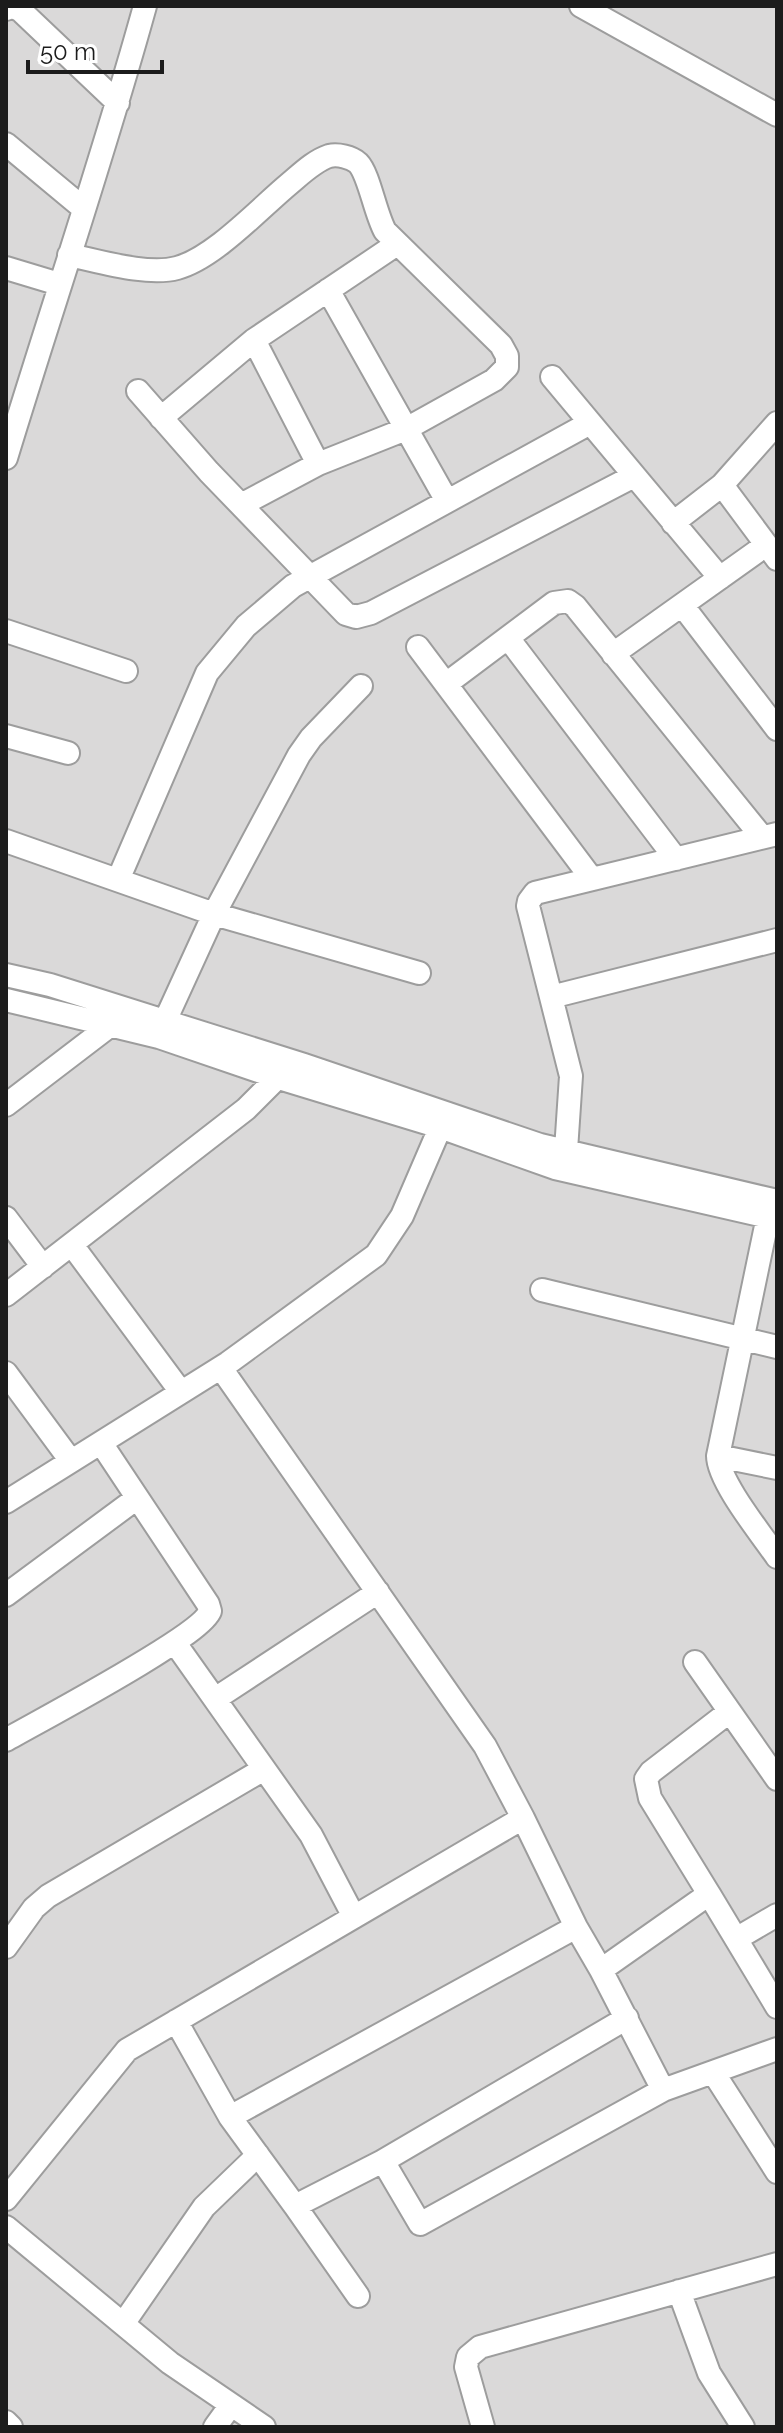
<svg xmlns="http://www.w3.org/2000/svg" width="783" height="2433" viewBox="0 0 783 2433" font-family="Raleway,sans-serif">
  <style>
    .residential { fill: #dad9d9 }
    .lines { fill: none; stroke-linecap: round; stroke-linejoin: round }
    .minor-casing { stroke: #9d9d9d; stroke-width: 26 }
    .minor { stroke: #fff; stroke-width: 22 }
  </style>
  <rect width="100%" height="100%" fill="#ece8e2"/>
  <path class="residential" d="M6 6H777V2427H6Z"/>
  <g class="lines">
    <defs>
      <path id="minor" d="M581 6 777 115
        M6 9 12 7 20 10 118 103
        M6 144 83 208
        M69 255C99 261 147 276 177 268 214 258 259 209 289 184 301 174 314 161 329 156 338 154 351 157 358 163 369 174 375 213 385 231L501 345 507 356V367L494 380 406 429 318 464 241 505
        M6 268 59 284
        M328 290 447 501
        M254 340 318 464
        M552 377 720 578
        M138 391 209 472 346 614 356 617 371 613 634 476
        M161 418 254 340 397 244
        M6 458C52 307 103 158 145 6
        M722 485 777 559
        M673 523 722 485 777 423
        M682 605 777 729
        M6 631 126 671
        M508 638 676 859
        M418 647 592 879
        M613 654 766 545
        M446 684 554 603 568 601 575 606 762 837
        M6 736 68 753
        M6 841 214 914 419 973
        M118 880 207 673 246 626 293 586 590 423
        M6 975 50 985 304 1065 540 1145 777 1201
        M551 997 777 940
        M6 1000 159 1037 279 1078 440 1127 555 1168 777 1219
        M165 1021 214 914 299 755 311 738 361 686
        M6 1105 116 1021
        M565 1165 571 1076 528 906 529 901 535 893 777 834
        M771 1202 718 1456C718 1481 762 1535 777 1557
        M6 1218 43 1267
        M72 1245 181 1392
        M542 1290 777 1347
        M6 1295 246 1109 285 1070
        M221 1368 485 1746 523 1818
        M6 1373 71 1461
        M718 1456 777 1468
        M6 1502 228 1363 376 1255 402 1216 446 1114
        M6 1595 137 1498
        M175 1643 311 1835 354 1917
        M695 1662 777 1779
        M215 1699 378 1592
        M6 1740C39 1721 201 1636 210 1611L208 1604 101 1443
        M709 1894 650 1798 646 1779 651 1772 729 1712
        M736 1939 777 1915
        M6 1947 34 1908 48 1896 264 1769
        M601 1970 663 2090
        M176 2021 230 2117 295 2206 383 2161 420 2224 663 2090 777 2049
        M713 2072 777 2172
        M230 2117 576 1927
        M383 2161 627 2018
        M6 2199 127 2050 523 1818 576 1927 601 1970 709 1894 777 2007
        M295 2206 358 2296
        M6 2227 170 2363 264 2427
        M679 2291 709 2373 743 2427
        M123 2324 204 2207 258 2155
        M6 2422 11 2427
        M215 2427 231 2405
        M483 2427 466 2367 468 2357 480 2347 777 2264"/>
    </defs>
    <use href="#minor" class="minor-casing"/>
    <use href="#minor" class="minor"/>
  </g>
  <rect width="783" height="2433" fill="none" stroke="#1c1c1c" stroke-width="16"/>
  <path d="M28 60v12h134v-12" fill="none" stroke="#1c1c1c" stroke-width="4"/>
  <text x="40" y="60" font-size="24" fill="#1c1c1c" stroke="#ffffff" stroke-width="6" paint-order="stroke">50 m</text>
</svg>
